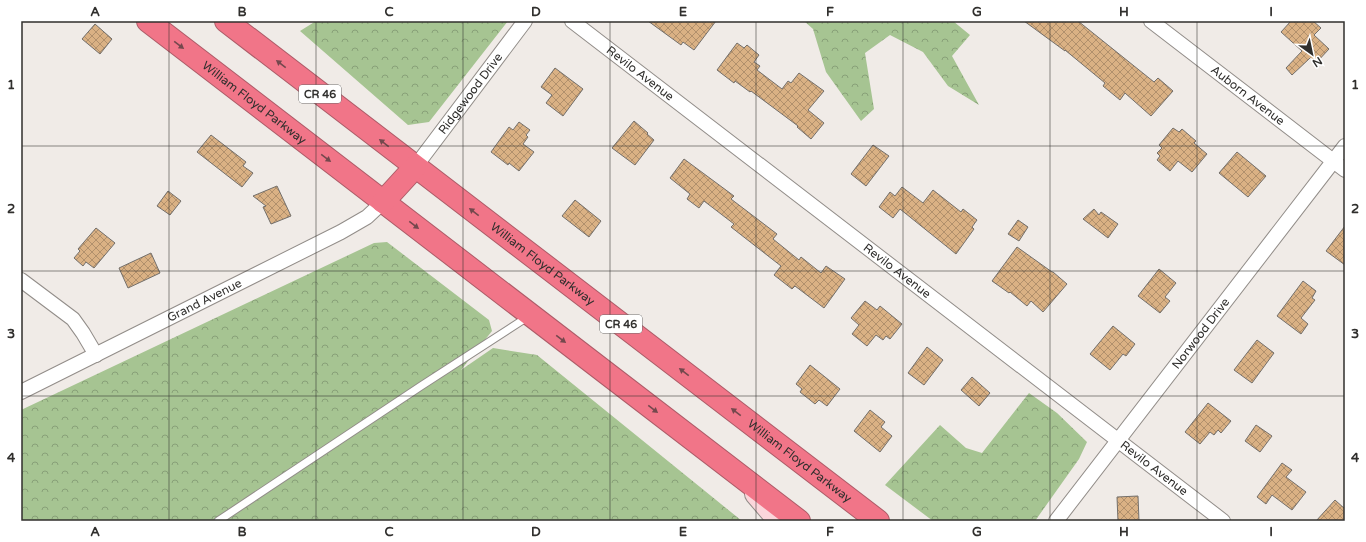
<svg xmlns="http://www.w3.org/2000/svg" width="1366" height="542" viewBox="0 0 1366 542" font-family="'Varela Round',sans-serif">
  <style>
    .forest { fill: url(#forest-crowns) }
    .building { fill: url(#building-cross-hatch); stroke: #736f6b }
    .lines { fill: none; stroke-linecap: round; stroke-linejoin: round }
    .lane-casing { stroke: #928d89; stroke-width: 9 }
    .street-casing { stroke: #928d89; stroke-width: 16 }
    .secondary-casing { stroke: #928d89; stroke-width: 22 }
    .highway-casing { stroke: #ad5c68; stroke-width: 24 }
    .lane { stroke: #fff; stroke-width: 7 }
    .street { stroke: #fff; stroke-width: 14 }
    .secondary { stroke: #fbd6db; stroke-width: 20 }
    .highway { stroke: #f17588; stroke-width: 22 }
    .oneway { fill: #74484d }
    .grid { fill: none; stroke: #302f2d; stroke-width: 1; stroke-opacity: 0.55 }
    .labels { text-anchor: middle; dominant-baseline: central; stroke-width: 4; stroke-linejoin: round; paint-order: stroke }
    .shield { fill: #fff; stroke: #6e6d6c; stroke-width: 1 }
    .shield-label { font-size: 11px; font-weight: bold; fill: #302f2d }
    .street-label { font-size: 12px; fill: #302f2d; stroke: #fff }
    .neatline { fill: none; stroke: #302f2d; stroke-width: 1.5 }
    .grid-label { font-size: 13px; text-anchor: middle; font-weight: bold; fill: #302f2d }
  </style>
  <defs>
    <pattern id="forest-crowns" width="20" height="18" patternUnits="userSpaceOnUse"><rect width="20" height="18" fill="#a6c492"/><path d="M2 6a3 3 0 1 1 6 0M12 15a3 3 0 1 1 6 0" fill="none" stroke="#88a078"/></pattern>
    <pattern id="building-cross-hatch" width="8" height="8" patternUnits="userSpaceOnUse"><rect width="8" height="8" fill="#dab184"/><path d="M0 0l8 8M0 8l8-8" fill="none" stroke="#b1906c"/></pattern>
  </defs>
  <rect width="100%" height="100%" fill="#f0ebe7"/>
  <path class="forest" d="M316 21H508L429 122 408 125 300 31Z
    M804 21H953L970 35 952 56 979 105 948 86 923 52 890 35 865 53 874 109 861 121 826 72 813 29Z
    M387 242 489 320 492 331 461 370 493 348 537 355 742 521H21V410L374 243Z
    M1029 393 1057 413 1087 442 1079 459 1035 521H933L885 485 940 425 966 448 982 453Z"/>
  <path class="building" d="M648 21H716L694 50 683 42 681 45Z
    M1024 21H1078L1154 82 1158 78 1173 91 1151 116 1125 93 1120 100 1103 86 1105 83 1065 50V51Z
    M1291 21H1313L1321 28 1314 35 1329 49 1316 63 1310 58 1292 75 1286 68 1302 51 1281 32Z
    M95 24 112 39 100 54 82 39Z
    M737 43 744 48 747 45 759 55 754 62 760 66 757 70 782 89 788 81 791 83 799 73 824 91 808 110 824 123 811 139 797 127 798 126 751 91 750 92 735 81 734 83 717 70Z
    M555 68 583 89 563 116 546 103 552 95 541 87Z
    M634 121 648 133 647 134 654 140 635 165 612 148Z
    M519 122 530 130 526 135 528 137 523 144 534 152 519 171 509 163 508 165 491 152 509 127 513 130Z
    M1173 128 1179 132 1182 129 1196 141 1194 143 1207 154 1192 172 1178 161 1170 171 1157 160 1160 156 1157 153 1162 148 1159 145Z
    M211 135 246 162 243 166 253 173 242 187 197 152Z
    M873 145 889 156 866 186 851 174Z
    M1237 152 1266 176 1248 197 1219 173Z
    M684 159 734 196 731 199 777 234 773 239 799 260 801 257 821 273 826 266 845 279 824 308 795 286 792 289 774 275 781 266 731 227 734 224 704 201 699 208 687 199 690 194 670 178Z
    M277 186 291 216 271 224 263 207 266 206 253 196Z
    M902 187 923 203 933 190 961 212 963 209 977 220 972 227 974 229 956 254 900 209 893 218 879 207 890 192 895 196Z
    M168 191 181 201 170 215 157 206Z
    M575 200 601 221 589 237 562 216Z
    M1094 209 1099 215 1101 212 1118 224 1108 238 1083 219Z
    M1018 220 1028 227 1019 241 1008 234Z
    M1345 226V265L1326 251Z
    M96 228 115 243 94 268 86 262 83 266 74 258 80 251 78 249Z
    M1017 247 1052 272H1053L1067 284 1043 312 1031 301 1027 306 1010 292 1009 293 992 281Z
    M151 253 160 273 128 288 119 268Z
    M1159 269 1176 283 1165 297 1170 301 1160 313 1138 296Z
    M1303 281 1316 291 1312 298 1315 300 1301 318 1308 324 1301 334 1277 316Z
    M865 301 877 310 880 306 902 324 890 339 886 336 883 340 876 335 867 346 852 334 859 325 851 318Z
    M1113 326 1135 344 1126 356 1123 354 1110 370 1090 354Z
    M1257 340 1274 353 1252 383 1234 370Z
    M927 347 943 360 924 385 908 373Z
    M810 365 840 389 827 406 819 400 815 404 800 392 802 389 796 384Z
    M972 377 990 393 979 406 961 390Z
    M1208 403 1231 421 1221 433 1218 430 1214 435 1210 432 1200 444 1185 432Z
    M870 410 885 422 881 427 892 436 880 452 854 431Z
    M1256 425 1272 436 1260 452 1245 441Z
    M1282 463 1292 470 1286 477 1306 492 1292 510 1272 495 1266 504 1257 497Z
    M1138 496 1139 521H1118L1117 497Z
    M1335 500 1345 509V521H1316Z"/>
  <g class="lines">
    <defs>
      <path id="lane" d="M218 521 421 386 529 316"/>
      <g id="street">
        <path id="s1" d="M572 21 1223 521"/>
        <path id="s2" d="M1151 21 1345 170"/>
        <path id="s3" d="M415 167 525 21"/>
        <path d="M21 280 73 319 83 333 96 355"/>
        <path id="s4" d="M21 392 341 232 367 217 383 202"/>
        <path id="s5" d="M1056 521 1345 146"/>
      </g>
      <path id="secondary" d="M755 494 778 521"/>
      <g id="highway">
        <path id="s6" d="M148 21 799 521"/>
        <path id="s7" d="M226 21 878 521"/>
        <path d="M383 202 415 167"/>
      </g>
    </defs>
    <use href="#lane" class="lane-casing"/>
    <use href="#street" class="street-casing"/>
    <use href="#secondary" class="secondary-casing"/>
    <use href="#highway" class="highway-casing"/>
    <use href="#lane" class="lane"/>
    <use href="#street" class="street"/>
    <use href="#secondary" class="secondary"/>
    <use href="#highway" class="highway"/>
  </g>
  <defs><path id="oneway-solid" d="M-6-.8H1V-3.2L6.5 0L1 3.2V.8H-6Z"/></defs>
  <g class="oneway">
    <use href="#oneway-solid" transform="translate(179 45) rotate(37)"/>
    <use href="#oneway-solid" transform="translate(281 64) rotate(-142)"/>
    <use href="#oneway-solid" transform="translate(384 143) rotate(-142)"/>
    <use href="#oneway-solid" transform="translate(326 158) rotate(37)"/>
    <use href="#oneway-solid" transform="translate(474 212) rotate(-142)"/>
    <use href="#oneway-solid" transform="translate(414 225) rotate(38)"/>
    <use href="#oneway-solid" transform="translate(561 339) rotate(37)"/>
    <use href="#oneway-solid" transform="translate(684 372) rotate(-143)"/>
    <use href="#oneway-solid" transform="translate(653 409) rotate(38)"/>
    <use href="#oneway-solid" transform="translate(736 412) rotate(-143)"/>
  </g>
  <path class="grid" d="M169 21V521M316 21V521M463 21V521M610 21V521M756 21V521M903 21V521M1050 21V521M1197 21V521M21 146H1345M21 271H1345M21 396H1345"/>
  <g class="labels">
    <g class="shield">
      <rect x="299" y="85" width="42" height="18" rx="3"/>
      <rect x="600" y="315" width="42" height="18" rx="3"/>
    </g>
    <g class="shield-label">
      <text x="320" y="94">CR 46</text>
      <text x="621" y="324">CR 46</text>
    </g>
    <g class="street-label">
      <text stroke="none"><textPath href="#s1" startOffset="86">Revilo Avenue</textPath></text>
      <text stroke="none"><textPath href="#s3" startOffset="92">Ridgewood Drive</textPath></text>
      <text stroke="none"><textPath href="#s2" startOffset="122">Auborn Avenue</textPath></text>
      <text stroke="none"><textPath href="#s6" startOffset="134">William Floyd Parkway</textPath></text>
      <text stroke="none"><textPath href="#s7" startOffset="399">William Floyd Parkway</textPath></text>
      <text stroke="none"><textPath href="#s1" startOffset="410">Revilo Avenue</textPath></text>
      <text stroke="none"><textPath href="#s4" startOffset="205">Grand Avenue</textPath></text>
      <text stroke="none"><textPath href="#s5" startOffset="237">Norwood Drive</textPath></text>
      <text stroke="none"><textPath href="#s7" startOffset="723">William Floyd Parkway</textPath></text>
      <text stroke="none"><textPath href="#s1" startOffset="734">Revilo Avenue</textPath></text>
    </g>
  </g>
  <rect width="1366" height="542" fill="none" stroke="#ffffff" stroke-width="44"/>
  <g transform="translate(1312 54) rotate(147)" stroke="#ffffff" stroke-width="3" paint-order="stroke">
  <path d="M0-3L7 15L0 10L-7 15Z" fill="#302f2d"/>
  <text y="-6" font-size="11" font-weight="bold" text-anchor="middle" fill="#302f2d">N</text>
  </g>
  <rect x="22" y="22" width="1322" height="498" class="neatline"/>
  <g class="grid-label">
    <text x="95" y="16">A</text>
    <text x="242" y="16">B</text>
    <text x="389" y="16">C</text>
    <text x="536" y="16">D</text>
    <text x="683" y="16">E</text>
    <text x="830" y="16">F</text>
    <text x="977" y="16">G</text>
    <text x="1124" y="16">H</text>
    <text x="1271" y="16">I</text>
    <text x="11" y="89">1</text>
    <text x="1355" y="89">1</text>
    <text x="11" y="213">2</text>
    <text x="1355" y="213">2</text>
    <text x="11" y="338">3</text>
    <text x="1355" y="338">3</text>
    <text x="11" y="462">4</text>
    <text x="1355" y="462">4</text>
    <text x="95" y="536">A</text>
    <text x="242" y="536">B</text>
    <text x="389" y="536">C</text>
    <text x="536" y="536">D</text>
    <text x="683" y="536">E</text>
    <text x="830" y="536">F</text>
    <text x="977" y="536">G</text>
    <text x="1124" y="536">H</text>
    <text x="1271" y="536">I</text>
  </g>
</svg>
